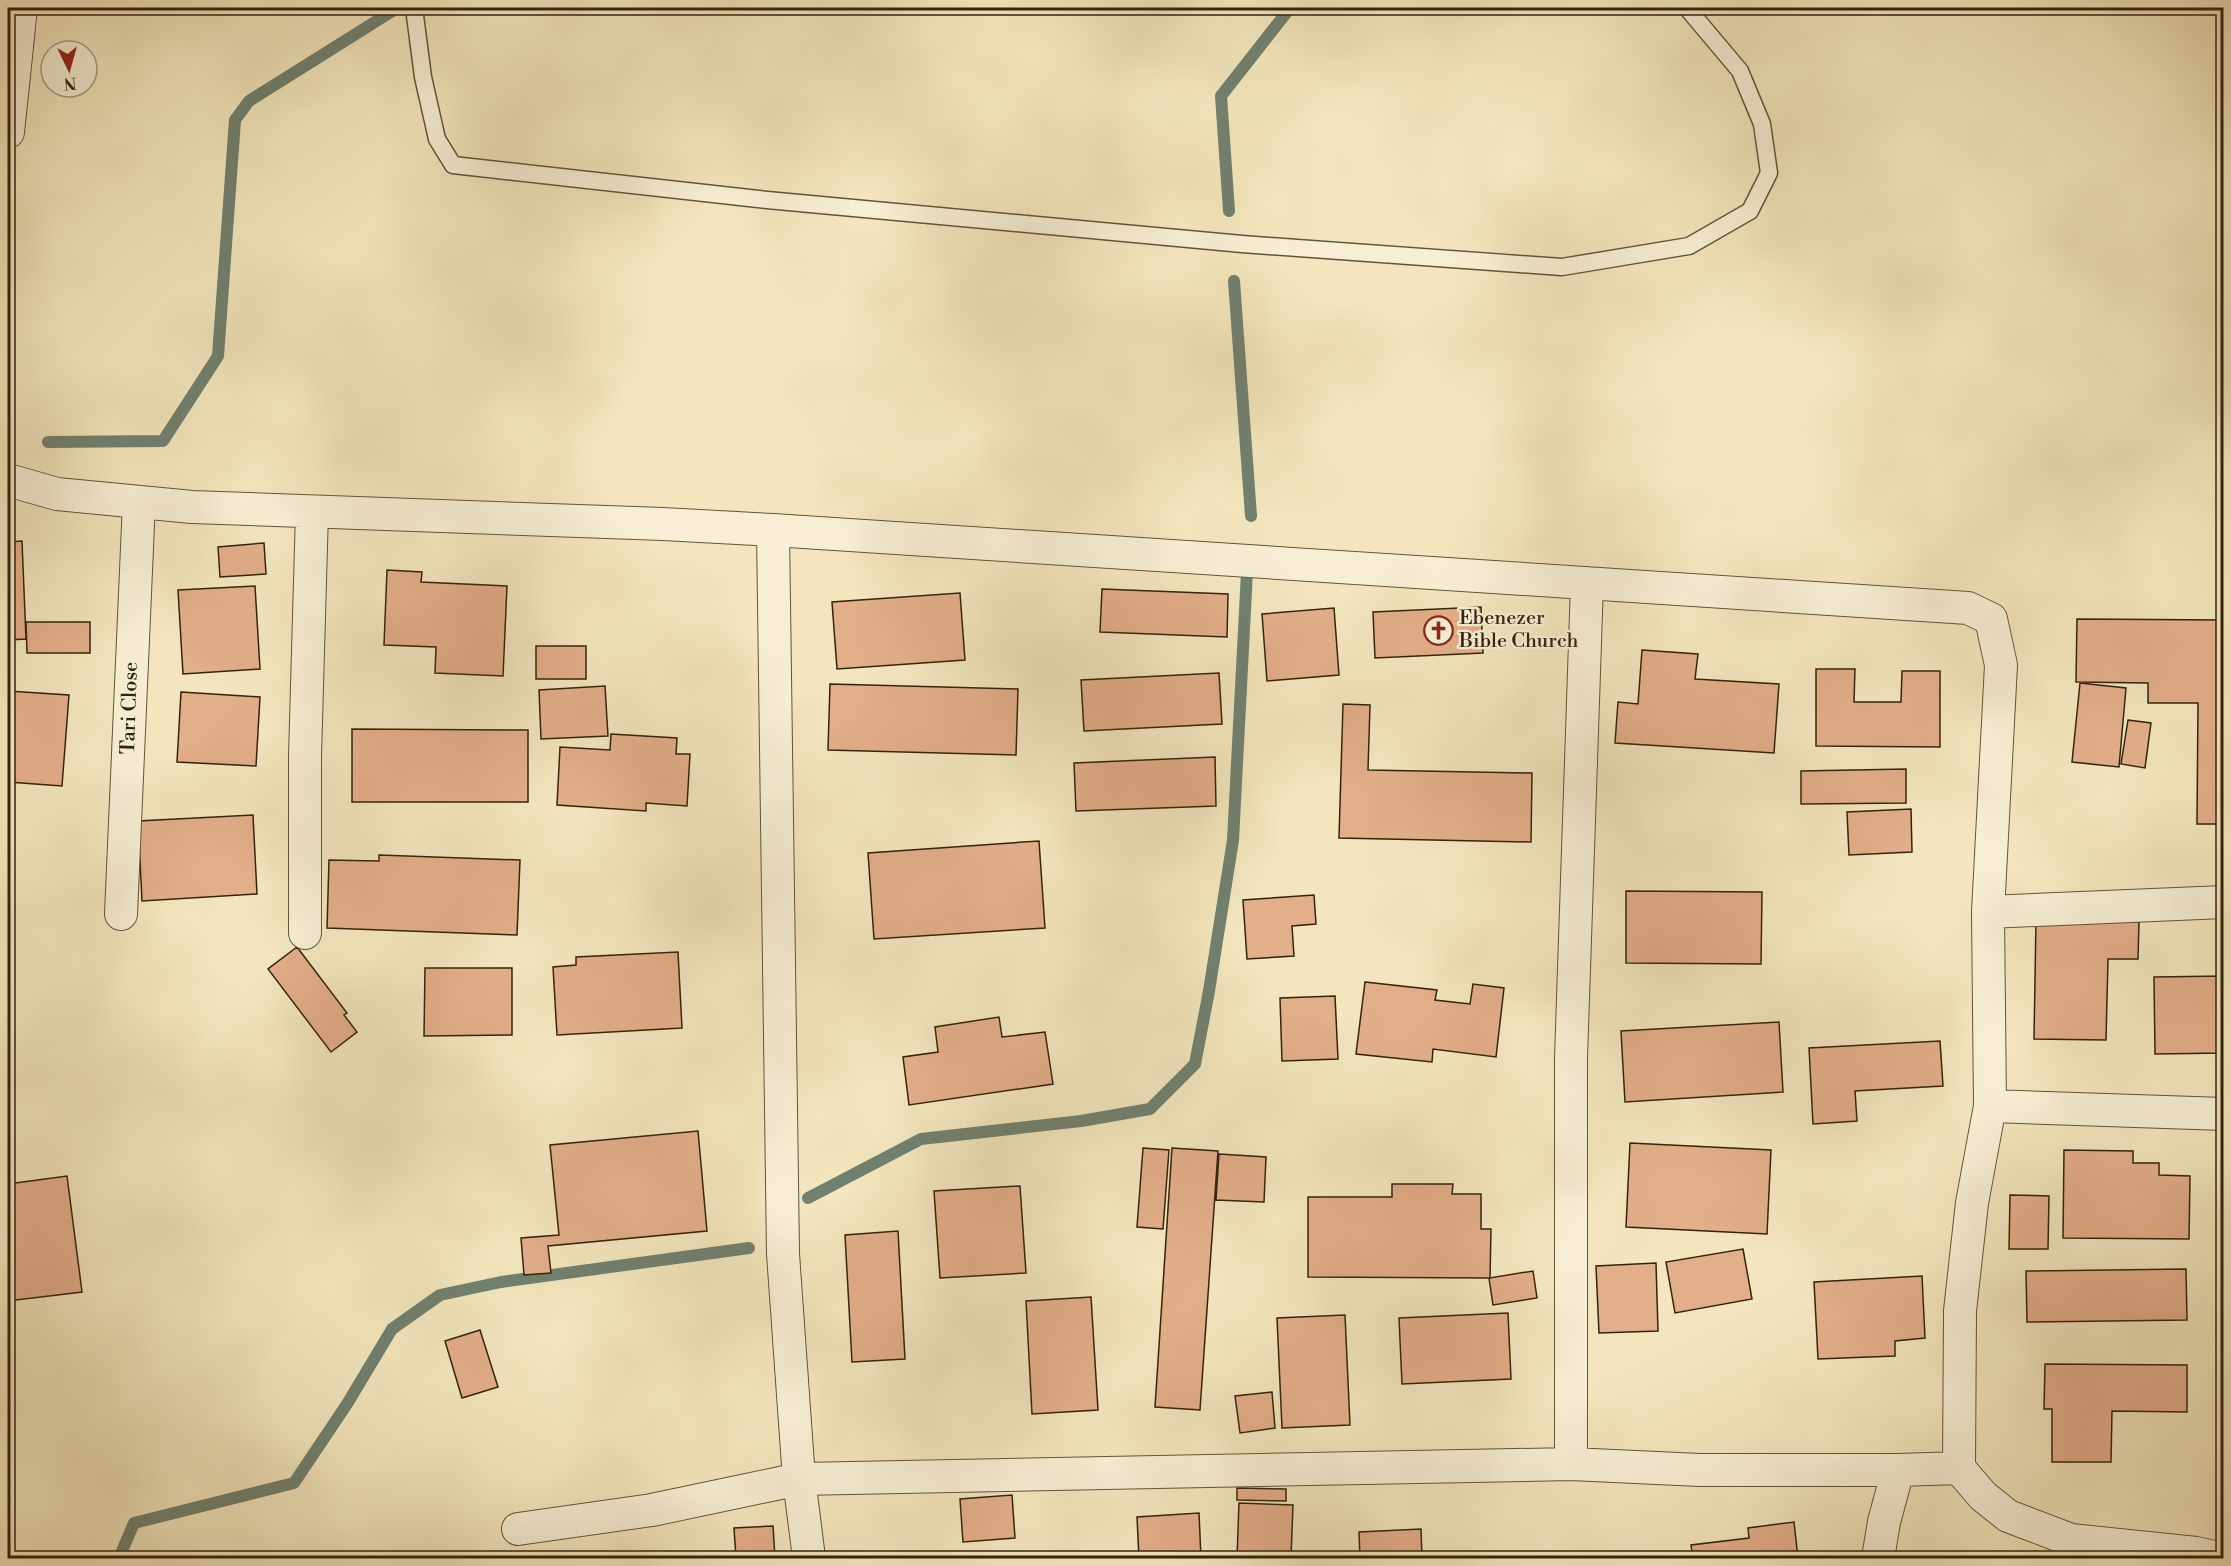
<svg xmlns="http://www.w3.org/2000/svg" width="2231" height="1566" viewBox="0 0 2231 1566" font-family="'Libre Bodoni',serif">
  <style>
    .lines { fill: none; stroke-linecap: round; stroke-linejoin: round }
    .stream { stroke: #718170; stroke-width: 12 }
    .building { fill: #e3ae8a; stroke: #33230c; stroke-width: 1.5 }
    .service-casing { stroke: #635438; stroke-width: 19 }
    .minor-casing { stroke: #635438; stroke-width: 34 }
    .service { stroke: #f7efd5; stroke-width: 16 }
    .minor { stroke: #f7efd5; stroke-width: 32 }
    .labels { text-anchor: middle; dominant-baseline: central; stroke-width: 4.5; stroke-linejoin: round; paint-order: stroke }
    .poi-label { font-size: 20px; fill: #33230c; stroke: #f7efd5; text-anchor: start }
    .street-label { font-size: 20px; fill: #33230c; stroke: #f7efd5 }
  </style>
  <rect width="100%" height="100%" fill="#f3e6be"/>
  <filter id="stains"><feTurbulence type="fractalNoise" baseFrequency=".00333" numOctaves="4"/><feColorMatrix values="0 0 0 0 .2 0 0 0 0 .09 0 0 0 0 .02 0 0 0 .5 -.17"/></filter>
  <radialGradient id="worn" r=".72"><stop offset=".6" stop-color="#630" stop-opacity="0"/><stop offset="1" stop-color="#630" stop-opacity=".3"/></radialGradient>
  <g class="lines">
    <path class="stream" d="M1229 211 1221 96 1290 8
      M1234 281 1251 516
      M48 442 163 441 218 356 235 120 249 101 394 10
      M808 1198 921 1139 1081 1121 1150 1109 1195 1064 1209 991 1233 840 1247 572
      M119 1558 134 1523 294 1483 347 1404 392 1329 440 1295 501 1282 749 1248"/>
  </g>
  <path class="building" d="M22 541 26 639 8 640V542Z
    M264 543 266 574 220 577 218 547Z
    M387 570 422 572 421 582 507 586 503 676 435 673 436 647 384 645Z
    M255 586 260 669 183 674 178 590Z
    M1102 589 1228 594 1227 637 1100 632Z
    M960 593 965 660 837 669 832 602Z
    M1481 607 1483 653 1375 658 1373 612Z
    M1334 608 1339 675 1267 681 1262 614Z
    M2077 619 2224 620V824H2197L2198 703H2148V683L2076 682Z
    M26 622H90V653H27Z
    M536 646H586V679H536Z
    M1642 650 1698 654 1695 679 1779 684 1774 753 1615 743 1618 702 1638 704Z
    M1816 669H1855L1854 702H1901L1902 671H1940V747L1816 746Z
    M1219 673 1222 724 1084 731 1081 680Z
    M2080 683 2126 688 2119 767 2072 762Z
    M830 684 1018 689 1016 755 828 750Z
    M605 686 608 736 541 739 539 690Z
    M8 691 69 695 62 786 8 782Z
    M181 692 260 697 256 766 177 762Z
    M1343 704 1370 705 1368 770 1532 773 1531 842 1339 838Z
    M2128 720 2151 723 2145 768 2121 764Z
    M352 729 528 730V802H352Z
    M611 734 677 738 676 754H690L687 806 646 803V811L557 805 560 747 610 750Z
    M1215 757 1216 806 1076 811 1074 763Z
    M1906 769V803L1801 804V771Z
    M1911 809 1912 852 1849 855 1847 812Z
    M253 815 257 894 142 901 138 821Z
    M1039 841 1045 928 874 939 868 853Z
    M379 855 520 860 517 935 327 928 329 860 379 861Z
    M1626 891 1762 892 1761 964 1626 963Z
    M1314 895 1316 924 1292 926 1294 956 1247 959 1243 900Z
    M2036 920 2139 922 2138 959H2108L2106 1040 2034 1039Z
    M297 947 347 1013 344 1015 357 1032 331 1052 268 969Z
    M678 952 682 1028 557 1035 553 967 576 965V957Z
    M425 968H512V1035L424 1036Z
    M2224 976V1053L2155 1054 2154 977Z
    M1365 982 1437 990 1435 1000 1470 1004 1473 984 1504 988 1496 1057 1433 1049 1432 1062 1356 1054Z
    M8 991H10L8 1079Z
    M1335 996 1338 1059 1282 1061 1280 998Z
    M999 1017 1002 1037 1045 1032 1053 1084 909 1105 903 1057 938 1052 935 1027Z
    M1779 1022 1783 1092 1625 1102 1621 1031Z
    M1940 1041 1943 1086 1855 1091 1857 1121 1813 1124 1809 1048Z
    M698 1131 707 1231 548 1246 551 1273 524 1275 521 1238 559 1235 550 1145Z
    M1630 1143 1771 1150 1767 1234 1626 1227Z
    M1143 1148 1169 1150 1163 1229 1137 1227Z
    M1172 1148 1218 1151 1200 1410 1155 1407Z
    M2064 1150 2133 1151V1163H2159V1175L2190 1176 2189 1239 2063 1238Z
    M1219 1154 1266 1157 1264 1202 1216 1200Z
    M67 1176 82 1292 8 1301V1184Z
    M1392 1184H1453L1452 1194H1481V1229H1491L1490 1278 1308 1277V1197H1392Z
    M1020 1186 1026 1273 940 1278 934 1191Z
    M2010 1195 2049 1196 2048 1249H2009Z
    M898 1231 905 1359 852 1362 845 1235Z
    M1743 1249 1752 1299 1675 1313 1666 1262Z
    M1656 1263 1658 1331 1599 1333 1596 1266Z
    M2186 1269 2187 1320 2027 1322 2026 1271Z
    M1533 1271 1537 1298 1493 1305 1489 1278Z
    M1922 1276 1925 1338 1895 1341V1356L1818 1359 1814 1282Z
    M1091 1297 1098 1410 1032 1414 1026 1301Z
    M1508 1313 1511 1379 1402 1384 1399 1318Z
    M1345 1315 1350 1425 1282 1428 1277 1318Z
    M480 1330 498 1387 462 1398 445 1341Z
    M2045 1364 2187 1365V1412L2112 1411 2111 1462H2052V1409H2044Z
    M1272 1392 1275 1428 1240 1433 1235 1396Z
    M1237 1488 1286 1489V1501L1237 1500Z
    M1012 1495 1015 1538 963 1542 960 1499Z
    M1239 1503 1293 1505 1291 1558H1237Z
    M1199 1513 1201 1558H1139L1137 1517Z
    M1794 1522 1798 1558H1693L1691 1545 1749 1538 1748 1528Z
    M773 1526 775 1558H736L734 1528Z
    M1421 1529 1422 1558H1360L1359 1532Z
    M1024 1555V1558H927Z"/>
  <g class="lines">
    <defs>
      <path id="service" d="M414 8 423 77 437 139 453 165 767 200 1242 244 1562 267 1689 246 1750 211 1769 173 1762 124 1740 71 1687 8"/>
      <path id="minor" d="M8 132 21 8
        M8 480 57 494 192 507 663 524 773 530 1968 608 1991 619 2001 665 1988 912 1990 1106 1972 1203 1960 1311 1959 1468 1983 1496 2008 1516 2071 1540 2196 1553 2219 1558
        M1988 912 2224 902
        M121 914 139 502
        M305 933V756L312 512
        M1990 1106 2224 1114
        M1571 1464V1058L1587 583
        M518 1529 652 1510 799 1479 783 1254 773 530
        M809 1558 799 1479 1571 1464 1700 1470H1898L1959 1468
        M1878 1558 1884 1522 1898 1470"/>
    </defs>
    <use href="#service" class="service-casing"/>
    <use href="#minor" class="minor-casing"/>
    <use href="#service" class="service"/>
    <use href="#minor" class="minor"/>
  </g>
  <defs>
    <symbol id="church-ring" viewBox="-11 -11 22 22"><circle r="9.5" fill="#f7efd5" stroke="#8f2418" stroke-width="1.5"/><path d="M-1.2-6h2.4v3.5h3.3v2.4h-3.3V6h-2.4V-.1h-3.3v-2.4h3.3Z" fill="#8f2418"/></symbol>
  </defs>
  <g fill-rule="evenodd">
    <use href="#church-ring" x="1422" y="614" width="33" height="33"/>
  </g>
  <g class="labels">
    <g class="poi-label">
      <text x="1459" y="618">Ebenezer<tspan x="1459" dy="23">Bible Church</tspan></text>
    </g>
    <g class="street-label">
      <text transform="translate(130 708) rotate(-88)">Tari Close</text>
    </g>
  </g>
  <rect width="2231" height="1566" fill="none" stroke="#f3e6be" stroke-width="30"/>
  <rect x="9" y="9" width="2213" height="1548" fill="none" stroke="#33230c" stroke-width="3"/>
  <rect x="15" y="15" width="2201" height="1536" fill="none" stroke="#33230c" stroke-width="1.5"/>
  <g transform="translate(69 69) rotate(175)"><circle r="28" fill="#f7efd5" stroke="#a99d85" stroke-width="1.5"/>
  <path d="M0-4.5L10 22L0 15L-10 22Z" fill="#8f2418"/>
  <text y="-9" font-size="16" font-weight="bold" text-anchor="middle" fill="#33230c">N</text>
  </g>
  <rect width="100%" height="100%" filter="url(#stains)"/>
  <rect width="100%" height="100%" fill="url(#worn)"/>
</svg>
